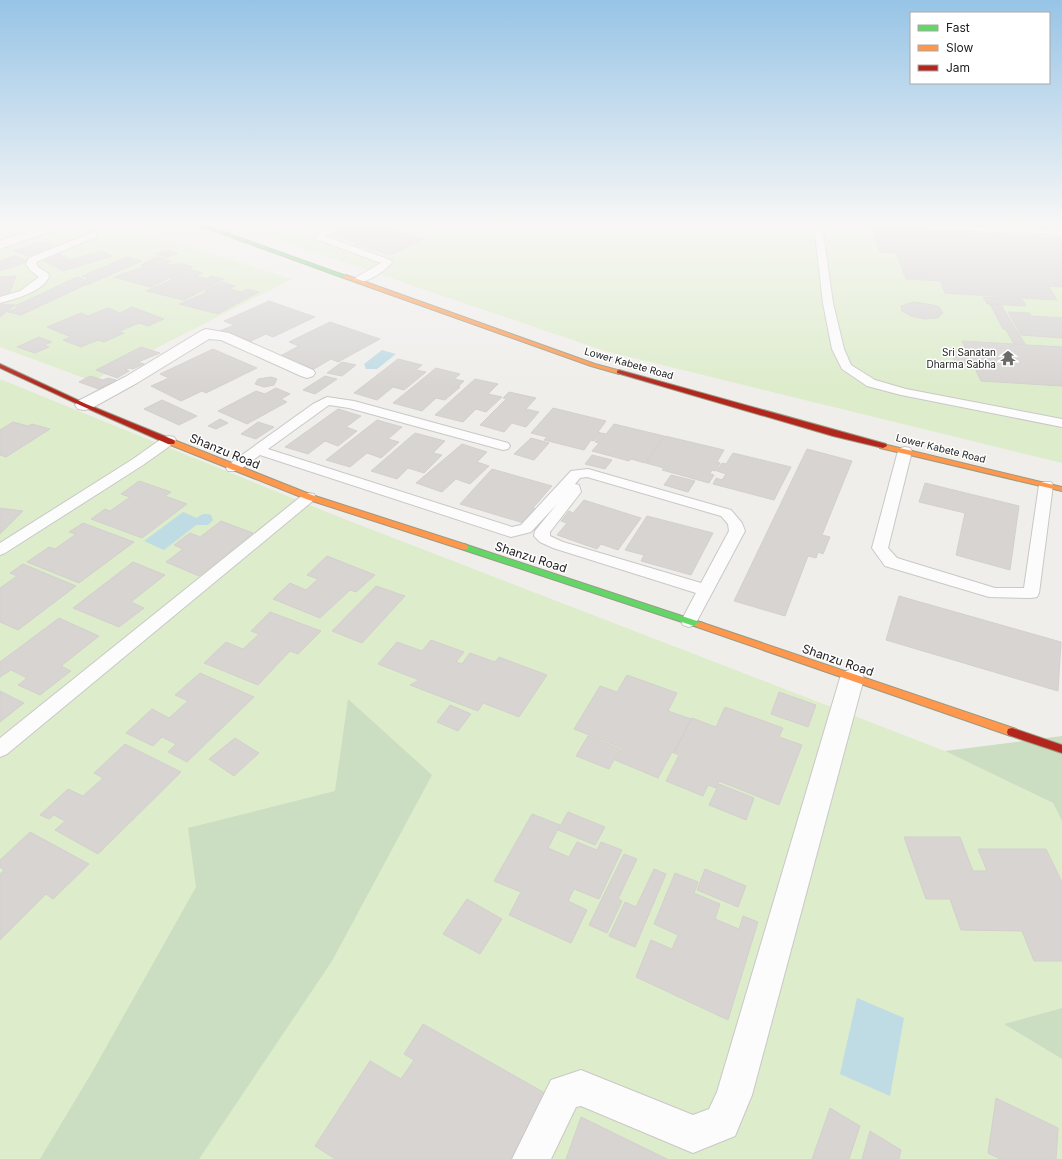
<svg xmlns="http://www.w3.org/2000/svg" width="1062" height="1159" viewBox="0 0 1062 1159" font-family="Inter,sans-serif">
  <style>
    .grass { fill: #ddeccb }
    .forest { fill: #cbdec1 }
    .water { fill: #bfdbe3 }
    .building { fill: #d7d4d2; stroke: #d3d0cc }
    .lines { fill: none; stroke-linecap: round; stroke-linejoin: round }
    .lane-casing { stroke: #c9c8c7; stroke-width: 2 }
    .street-casing { stroke: #c9c8c7; stroke-width: 2 }
    .fast-casing { stroke: #999a82; stroke-width: 2 }
    .slow-casing { stroke: #999a82; stroke-width: 2 }
    .jam-casing { stroke: #999a82; stroke-width: 2 }
    .lane { fill: #fdfcfc; fill-rule: evenodd }
    .street { fill: #fdfcfc; fill-rule: evenodd }
    .fast { fill: #63d668; fill-rule: evenodd }
    .slow { fill: #ff974d; fill-rule: evenodd }
    .jam { fill: #b3261e; fill-rule: evenodd }
    .labels { text-anchor: middle; dominant-baseline: central; stroke-width: 3; stroke-linejoin: round; paint-order: stroke }
    .far-poi-label { font-size: 10px; fill: #222; stroke: #fff; text-anchor: end }
    .far-street-label { font-size: 10px; fill: #222; stroke: #fff }
    .street-label { font-size: 12px; fill: #222; stroke: #fff }
  </style>
  <rect width="100%" height="100%" fill="#f0eeeb"/>
  <path class="grass" d="M0 225H119L292 279 92 381 0 347Z
    M234 225H1062V463L605 351Z
    M0 379 334 515 945 751 1053 803 1062 821V1008L1005 1024 1062 1059V1159H0Z"/>
  <path class="forest" d="M348 699 432 775 332 961 199 1159H40L91 1074 196 887 188 828 335 791Z
    M1062 736V821L1053 803 945 751Z
    M1062 1008V1059L1004 1024Z"/>
  <path class="water" d="M382 350 396 354 377 369H366L364 364Z
    M183 512 197 518C201 514 205 513 211 515L213 520 208 525H196L164 550 144 541Z
    M857 998 904 1018 890 1096 840 1074Z"/>
  <path class="building" d="M350 225H372L424 239 390 255 355 244 358 243 329 234Z
    M872 228 1062 238V287L1048 286 1057 300 945 293 940 281 906 279 896 253 880 252Z
    M41 242 54 246 27 256 14 251Z
    M166 250 178 253 166 258 156 254Z
    M102 251 112 256 63 271 40 258 57 253 70 260Z
    M14 256 29 261 0 271V261Z
    M127 257 142 261 87 285 79 283 89 278 82 276Z
    M157 257 170 261 165 263 174 265 179 263 193 267 165 279H167L151 287 114 277 145 266 141 265Z
    M188 269 202 273 196 276 206 279 211 276 224 279 184 300 146 291 174 279 170 278Z
    M16 276 8 297 0 298V277Z
    M77 277 84 279 76 282 85 285 21 315 8 312 19 307 15 306Z
    M222 282 235 286 230 289 242 292 247 289 259 292 218 314 179 304 208 292 205 291Z
    M983 297 1022 299 1026 306 987 304Z
    M269 301 315 317 273 337 266 334 249 342 220 331 234 325 224 321Z
    M913 302 933 305 939 307 943 313 938 318 924 319 911 316 902 311 901 306Z
    M0 304 15 305 0 317Z
    M990 304 1001 305 1025 344H1014L1006 330 1003 329Z
    M132 307 164 319 148 326 139 323 118 332 124 333 104 342 98 340 81 347 63 340 71 337 47 327 81 313 88 316 108 308 120 313Z
    M1008 312 1029 313 1031 316 1062 318V338L1021 335Z
    M330 322 380 339 338 362 331 359 314 369 280 356 299 346 289 342Z
    M39 337 52 342 44 345 49 347 35 353 17 347Z
    M962 341 1062 347V386L981 381 974 366 956 364 950 351 967 352Z
    M141 347 160 353 138 362 144 364 133 369 129 368 125 370 129 371 117 378 96 370Z
    M213 349 257 368 206 393 202 391 181 401 151 386 169 378 160 374Z
    M398 359 422 365 416 370 426 372 404 390 393 387 377 400 354 393Z
    M342 362 356 365 342 376 327 373Z
    M436 368 460 374 454 379 464 381 458 387H460L445 400 436 398 422 411 393 403Z
    M90 376 103 380 108 378 116 380 99 389 79 382Z
    M325 376 337 379 315 394 303 390Z
    M271 377 277 379 274 385 264 387 255 384 258 379Z
    M475 379 498 384 488 394 502 397 486 412 476 409 463 422 435 415Z
    M276 388 290 394 281 399 287 402 247 424 218 411 256 391 265 394Z
    M509 392 536 398 526 409 539 412 526 427 512 423 504 432 480 425 506 399 503 398Z
    M162 400 197 416 179 425 144 409Z
    M553 408 606 421 598 432 601 433 594 441 591 440 584 450 544 440 547 437 531 433Z
    M338 409 361 416 346 427 357 431 338 446 325 441 308 454 285 447Z
    M220 419 228 423 216 429 208 426Z
    M377 420 402 427 388 439 399 442 381 458 367 453 350 467 326 460Z
    M13 422 28 426 32 424 50 429 6 457 0 455V430Z
    M258 422 274 427 256 439 241 434Z
    M614 424 664 436 645 463 631 459 629 461 592 451 599 443 595 442 602 433 606 434Z
    M415 433 445 441 433 453 442 455 424 473 408 468 397 479 371 471Z
    M665 436 724 450 717 462 720 463 716 471 712 470 710 474 714 475 709 483 662 470 664 468 646 463Z
    M531 438 549 443 534 460 514 454Z
    M462 444 487 452 477 462 489 466 470 484 456 479 442 492 416 483Z
    M807 449 852 461 822 535 830 537 823 554 818 552 816 558 808 556 785 616 734 601Z
    M733 453 791 467 774 500 713 484 716 478 722 480 726 474 717 471 722 463 726 464Z
    M592 455 612 460 605 469 585 464Z
    M492 469 552 486 533 508 539 510 527 524 460 504Z
    M671 475 695 481 688 492 664 485Z
    M139 481 171 492 165 496 187 504 142 538 91 519 105 509 110 511 130 497 121 494Z
    M925 483 1019 506 1010 570 956 555 965 513 919 502Z
    M584 500 641 518 618 550 601 544 597 549 557 535 567 523 561 521 569 511 573 513Z
    M0 508 23 511 0 534Z
    M647 516 713 533 691 575 641 561 644 555 625 550Z
    M221 521 253 533 199 576 166 562 183 549 174 545 190 533 200 537Z
    M83 523 134 542 79 583 27 562 49 547 55 549 76 534 69 532Z
    M327 556 375 575 356 592 350 590 320 618 273 599 290 583 306 590 318 579 307 575Z
    M133 562 165 575 131 602 144 608 119 627 73 608Z
    M23 564 76 586 18 630 0 622V588L17 576 10 573Z
    M376 586 405 596 362 643 332 631Z
    M899 596 1061 642 1058 691 886 640Z
    M270 612 321 631 298 654 290 651 258 685 204 663 226 642 243 649 259 634 251 631Z
    M59 618 99 636 61 666 71 671 40 695 18 685 27 678 11 670 0 677V662Z
    M431 640 464 652 456 662 462 664 470 653 495 662 499 657 547 675 519 717 483 703 478 711 410 685 419 680 378 664 397 642 422 651Z
    M200 673 254 697 187 762 168 752 176 744 162 737 153 746 126 733 152 709 169 718 188 701 175 695Z
    M627 675 677 693 668 711 691 719 674 753 672 752 658 778 615 760 622 748 574 729 600 686 617 692Z
    M0 691 24 703 0 722Z
    M779 692 816 705 808 727 771 714Z
    M450 705 471 714 458 731 437 722Z
    M725 707 783 728 779 737 802 745 779 805 719 781 716 788 708 785 703 796 666 781 679 755 674 753 692 718 716 727Z
    M588 736 620 749 609 769 576 756Z
    M235 738 259 753 234 776 209 759Z
    M125 744 181 772 98 854 55 830 65 821 54 815 49 819 40 815 68 789 83 796 103 778 94 773Z
    M719 784 754 798 746 820 709 805Z
    M568 812 605 827 595 845 558 830Z
    M532 814 560 825 548 848 569 857 577 842 597 850 601 842 622 850 599 899 574 889 568 901 587 910 571 943 509 915 521 892 494 881Z
    M30 832 89 864 53 899 46 894 0 940V874L4 870 0 867V860Z
    M904 837H960L973 871H987L978 849H1046L1062 882V961H1034L1022 931 961 930 950 899H926Z
    M624 854 637 859 618 899 622 901 607 933 589 925Z
    M654 869 666 874 635 947 609 936 625 902 636 907Z
    M705 869 746 886 738 907 697 890Z
    M675 873 698 882 694 893 720 904 715 919 739 929 743 916 758 922 728 1020 636 977 651 940 672 949 678 935 654 924Z
    M467 899 502 919 480 954 443 934Z
    M423 1024 552 1097 522 1159H335L315 1146 370 1061 401 1079 414 1060 404 1054Z
    M996 1098 1058 1128 1056 1159H1000L988 1153Z
    M830 1108 860 1126 849 1159H812Z
    M581 1117 667 1159H566Z
    M870 1131 901 1150 899 1159H862Z"/>
  <g class="lines">
    <defs>
      <path id="lane" d="M334 225H345L325 236 390 260 392 262C387 270 365 285 355 282L354 280 355 278 381 263 316 239 314 237 320 231Z
        M814 225H822L833 303 844 349 851 365 875 380 906 389 1062 419V427L901 395 867 386 842 369 832 349 823 303Z
        M909 225H966L1062 229V235L913 228Z
        M93 232 96 233V237L36 262 38 267 49 274C49 290 12 300 0 303V297L20 291 39 277 31 271 26 264 29 258Z
        M327 397 354 401 508 443 510 446 508 449 503 450 349 408 329 405 268 449 512 527 521 525 571 471 588 469 731 510 742 523 745 531 697 621 695 625 689 627 683 625 681 621 696 593 553 548 540 542 534 536 535 531 557 504 531 532 511 537 260 455 238 471H228L226 468 228 465 313 404ZM587 477 721 516 728 524 729 531 701 583 563 542 550 536V532L581 492 579 485 575 484 580 478Z
        M169 436 174 437 176 440 174 443 143 465 5 553 0 555V543L133 459 164 437Z
        M905 447 910 448 912 451 888 548 897 558 995 588H1024L1039 485 1041 482H1051L1053 485 1039 593 1037 597 1031 598 989 597 885 566 872 548 898 451 900 448Z
        M309 493 314 494 316 497 314 500 7 754 0 757V738L304 494Z"/>
      <path id="street" d="M45 225H62L60 228 0 249V241Z
        M206 329 229 333 313 370 315 373 313 376 307 378 301 376 221 340 209 339 137 383 90 409 84 410 78 409 75 405 78 401 125 377 201 331Z
        M852 669 861 672 864 678 752 1095 735 1136 693 1153 581 1106 576 1107 551 1159H512L551 1080 581 1070 693 1115 709 1109 717 1092 840 678 843 672Z"/>
      <path id="fast" d="M198 225H204L349 277 344 278Z
        M464 544 703 623 705 625 703 627H697L461 549 460 547 461 545Z"/>
      <path id="slow" d="M346 275 595 364 621 371 622 372 619 374 591 366 344 278 343 277Z
        M168 440H174L312 495 467 545 468 547 467 549H461L306 499 168 444Z
        M880 444H883L1062 487V491L880 448Z
        M700 622 1016 729 1017 732 1016 735 1012 736 1008 735 697 627 695 625 697 623Z"/>
      <path id="jam" d="M0 364 86 404 174 440 175 442 174 444H168L82 406 0 368Z
        M619 370 886 444 887 446 883 448 833 436 617 373V371Z
        M1012 728 1062 745V753L1008 735 1007 732 1008 729Z"/>
    </defs>
    <use href="#lane" class="lane-casing"/>
    <use href="#street" class="street-casing"/>
    <use href="#fast" class="fast-casing"/>
    <use href="#slow" class="slow-casing"/>
    <use href="#jam" class="jam-casing"/>
    <use href="#lane" class="lane"/>
    <use href="#street" class="street"/>
    <use href="#fast" class="fast"/>
    <use href="#slow" class="slow"/>
    <use href="#jam" class="jam"/>
  </g>
  <linearGradient id="sky" x2="0" y2="1"><stop stop-color="#97c4e6"/><stop offset="0.58" stop-color="#f8f7f6"/><stop offset="1" stop-color="#f8f7f6" stop-opacity="0"/></linearGradient>
  <rect width="1062" height="387" fill="url(#sky)"/>
  <defs>
    <symbol id="temple-bare" viewBox="-9 -9 18 18"><path d="M0-6L5-2H3V0L6.5 2.5H4V6H1.5V3h-3V6H-4V2.5H-6.5L-3 0V-2H-5Z" fill="#6a6968" stroke="#fff" stroke-width="2.5" paint-order="stroke"/></symbol>
  </defs>
  <g fill-rule="evenodd">
    <use href="#temple-bare" x="997" y="347" width="22" height="22"/>
  </g>
  <g class="labels">
    <g class="far-poi-label">
      <text x="996" y="352">Sri Sanatan<tspan x="996" dy="12">Dharma Sabha</tspan></text>
    </g>
    <g class="far-street-label">
      <text transform="translate(629 363) rotate(16)">Lower Kabete Road</text>
      <text transform="translate(941 448) rotate(14)">Lower Kabete Road</text>
    </g>
    <g class="street-label">
      <text transform="translate(225 451) rotate(22)">Shanzu Road</text>
      <text transform="translate(531 557) rotate(18)">Shanzu Road</text>
      <text transform="translate(838 660) rotate(19)">Shanzu Road</text>
    </g>
  </g>
  <rect x="910" y="12" width="140" height="72" fill="#ffffff" stroke="#a7a7a7"/>
  <rect x="918" y="25" width="20" height="6" fill="#63d668" stroke="#a7a7a7"/>
  <text x="946" y="32" font-size="12" fill="#222222">Fast</text>
  <rect x="918" y="45" width="20" height="6" fill="#ff974d" stroke="#a7a7a7"/>
  <text x="946" y="52" font-size="12" fill="#222222">Slow</text>
  <rect x="918" y="65" width="20" height="6" fill="#b3261e" stroke="#a7a7a7"/>
  <text x="946" y="72" font-size="12" fill="#222222">Jam</text>
</svg>
